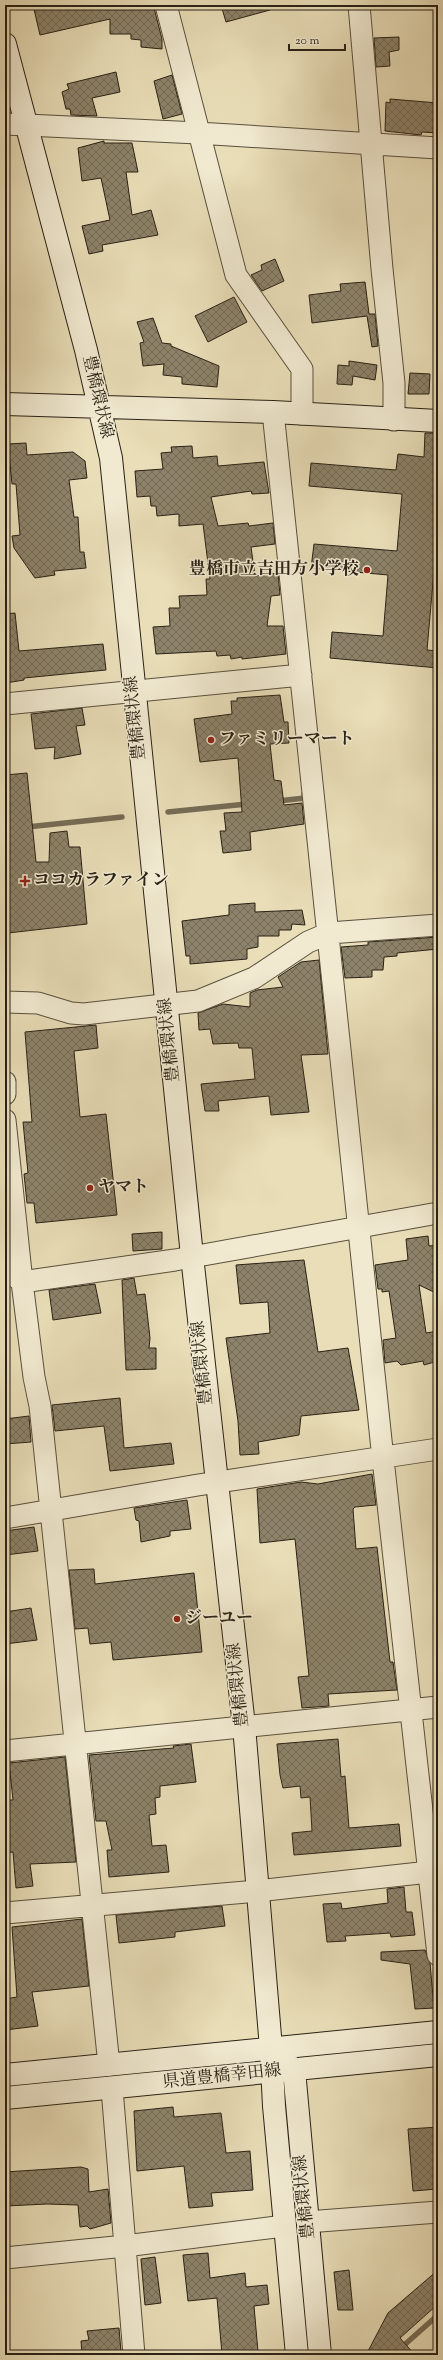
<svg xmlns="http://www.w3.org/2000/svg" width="443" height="2360" viewBox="0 0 443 2360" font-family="'Sorts Mill Goudy','Noto Serif JP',serif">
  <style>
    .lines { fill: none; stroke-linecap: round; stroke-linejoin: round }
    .stream { stroke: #756c56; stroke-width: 5.5 }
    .building { fill: url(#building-cross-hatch); stroke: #292115 }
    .street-casing { stroke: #59503e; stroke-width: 23 }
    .secondary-casing { stroke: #292115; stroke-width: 24 }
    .street { stroke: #f1ead1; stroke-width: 21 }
    .secondary { stroke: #f1ead1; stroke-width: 22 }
    .poi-dot { fill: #8f2418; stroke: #f1ead1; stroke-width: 1.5 }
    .labels { text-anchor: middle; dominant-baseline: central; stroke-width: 3; stroke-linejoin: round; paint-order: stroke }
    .street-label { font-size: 17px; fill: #292115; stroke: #f1ead1 }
    .poi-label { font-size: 17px; font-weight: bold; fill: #292115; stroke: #f1ead1; text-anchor: start }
  </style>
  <defs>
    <pattern id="building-cross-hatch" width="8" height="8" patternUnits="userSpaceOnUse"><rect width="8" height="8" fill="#8d836a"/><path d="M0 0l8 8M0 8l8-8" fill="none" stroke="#736b56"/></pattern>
  </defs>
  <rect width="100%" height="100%" fill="#e9deb8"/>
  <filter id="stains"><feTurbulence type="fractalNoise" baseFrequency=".005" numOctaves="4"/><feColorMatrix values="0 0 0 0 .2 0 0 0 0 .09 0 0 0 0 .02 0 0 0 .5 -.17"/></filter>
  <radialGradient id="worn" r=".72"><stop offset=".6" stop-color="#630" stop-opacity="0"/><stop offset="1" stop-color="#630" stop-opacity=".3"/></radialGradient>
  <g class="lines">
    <path class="stream" d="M278 801 305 798 304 794
      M168 812 247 804
      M27 827 122 817
      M393 2355 438 2315"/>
  </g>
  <path class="building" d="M33 5H145V8H154L162 39V49L141 47V40L131 39V34H110V19L40 35Z
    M221 5H269L270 10 226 22Z
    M399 37V50L389 52 390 66 376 67 374 38Z
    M116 72 120 92 92 98 97 116 71 115 70 109H66L62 92 69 89 67 84Z
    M172 75 182 114 163 119 154 81Z
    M390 99 438 103V133L422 132 421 135 385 131 386 102 390 103Z
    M104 141V143H132L138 172H126L132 215 151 210 158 235 102 245 103 251 89 254 82 226 110 220 101 178 82 181 78 148Z
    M275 259 284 281 262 291 251 275 262 270 261 265Z
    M365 282 369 314H375L378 346 372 347 367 316 312 323 309 295 341 291 340 284Z
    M234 297 247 322 208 342 195 316Z
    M153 318 162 343 171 344V346L219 366 217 387 182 384V377L163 375 164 364 143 366 140 343 144 342 137 322Z
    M349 361 377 365 375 380 353 376 352 385 337 384 338 365 349 366Z
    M410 373 430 374 429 394H408Z
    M425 433H438V525L427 650 438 651V668L330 658 332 632 383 636 388 575 311 568 314 544 397 551 402 494 309 486 311 463 396 470 398 454 424 457Z
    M26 443 27 455 73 452 85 461 87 478 69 480 74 517H78L80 552H84L86 568 54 571 55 575 35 578 14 548 12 536 20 535 16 484H12L8 444Z
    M192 446 193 458 217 456 218 466 264 462 269 493 252 494 251 491 211 497 218 526 248 523 249 526 273 523 275 544 251 547 255 576 278 573 280 595 271 596 267 626H283L286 654 242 659V657L231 659 230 655 217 656 216 651 156 654 153 627 170 626 169 608H180L179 596 207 595 206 579H210L203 524 179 526V514L157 516 156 506H151L150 496 137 497 135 471 163 469 161 453 172 452 171 447Z
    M15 613 19 651 103 644 106 670 24 678V680L6 683 5 614Z
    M280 695 284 722H288L289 743 270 744 274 780 281 781 284 805 302 803 304 824 250 832 251 850 223 853 220 831H226L224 813 242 812 238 758 200 762 194 719 232 714 231 701H237V698Z
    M82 708 85 725 76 726 81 754 54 759 55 747 35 749 31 714Z
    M27 773 36 862H49L50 833 67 831 69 847H80L87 924 8 933 7 920H5V775Z
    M255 903V912L302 910 305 925 292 924 291 930H279V936H258V947L247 949V959L190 964V956H186L182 921 229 915V905Z
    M438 937V949L397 953V956L384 957 383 970H372V977L345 978 341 947 368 945V942Z
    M319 960 328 1054 301 1055 309 1112 271 1115 269 1096 218 1101 219 1111H205L201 1084 255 1079 252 1048H239L238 1043 213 1044 210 1029 199 1030 198 1013 223 1004 250 1007V993L257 990 283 987 278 977 301 962Z
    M96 1025 98 1048 74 1051 80 1117 106 1114 117 1215 36 1223 34 1203H27L24 1174 28 1173 23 1122H32L25 1032Z
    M162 1232V1249L133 1251 132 1234Z
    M428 1236 429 1246 438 1245V1294L419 1285 426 1333 438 1331V1361L424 1365 423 1361 401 1365 397 1361 385 1363 383 1340 396 1338 389 1291 382 1292V1289H378L375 1265 408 1260 406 1239Z
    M304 1260 318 1352 348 1348 359 1410 301 1416 299 1435 258 1442 259 1454 240 1455 238 1421 226 1338 270 1333 268 1302 240 1304 236 1265Z
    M134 1278 137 1295 145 1294 150 1338 149 1348H156V1369L126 1370 122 1280Z
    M95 1284 101 1313 53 1320 49 1290Z
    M120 1398 124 1448 171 1443 174 1464 110 1471 104 1426 55 1431 52 1405Z
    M29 1416 31 1442 5 1444V1419Z
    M372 1474 376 1505 355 1507 353 1509 356 1549 377 1547 390 1662H393L397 1690 328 1694 329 1706 302 1708 298 1677 309 1676 295 1539 260 1543 257 1489 301 1482 318 1484Z
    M187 1500 191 1529 170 1531V1536L141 1542 139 1521 136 1520 134 1508Z
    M34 1527 38 1551 5 1555V1531Z
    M94 1569 95 1584 194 1573 202 1652 113 1660 111 1642 90 1644 88 1628 75 1629 69 1570Z
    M31 1608 37 1640 5 1644V1612Z
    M338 1739 341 1777 345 1776 349 1828 399 1824 401 1846 294 1855 292 1833 312 1831 310 1797 301 1798 300 1786 283 1788 280 1775 277 1744Z
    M191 1744 196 1782 160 1786V1797L155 1798 156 1814 149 1815 152 1846 166 1845 169 1872 109 1877 107 1850H112L106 1821H96L89 1755 174 1748 173 1746Z
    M65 1757 76 1862 30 1864 33 1886 16 1888 13 1852 5 1853V1800H13L9 1763Z
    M404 1887 406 1912H412L415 1935 391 1937 390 1933 345 1936 346 1941 327 1942 323 1904 341 1903 342 1909 388 1903 387 1889Z
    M222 1906 225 1926 175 1932V1937L119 1943 116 1915Z
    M82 1919 89 1986 32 1992 38 2026 5 2030V1999L17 1997 12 1927Z
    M425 1950 430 1963 434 2008 415 2009 410 1964 381 1960V1952Z
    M173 2107 174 2117 221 2113 226 2153 250 2151 253 2190 211 2193 213 2206 189 2208 184 2166 137 2171 134 2111Z
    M438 2127V2189L413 2191 408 2129Z
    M81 2167 88 2169 89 2192 108 2189 111 2223 90 2229 87 2226 80 2227 78 2205 47 2204 5 2206V2172Z
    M208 2253 210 2278 245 2273 246 2287 267 2285 269 2304 254 2306 258 2352 222 2354 217 2298 188 2301 183 2255Z
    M155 2257 161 2303 145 2305 141 2259Z
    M349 2270 353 2310H338L334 2272Z
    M438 2270V2304L400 2338 415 2355H366L388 2313Z
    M119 2328 121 2352 82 2355 81 2341 89 2340 87 2331Z"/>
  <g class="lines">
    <defs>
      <path id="street" d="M166 5 236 275 302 369V414
        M359 5 382 269 394 383V420
        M5 124 198 133 438 148
        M273 412 383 1459 438 1955
        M5 704 301 675
        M5 1002 38 1003 71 1013 84 1014 198 1001 254 978 308 942 329 933 438 925
        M5 1082V1094
        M5 1120 22 1282 34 1377 40 1406 109 2065
        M5 1276 13 1275 22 1282 175 1260 438 1213
        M5 1518 198 1485 438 1449
        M5 1751 438 1707
        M5 1913 257 1891 438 1871
        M112 2089 134 2355
        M307 2222 438 2212
        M5 2258 125 2246 284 2226"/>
      <path id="secondary" d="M5 44 86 350 111 458 192 1256 244 1726 271 2048 274 2106 297 2355
        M5 404 273 412 438 421
        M283 2060 294 2070 320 2355
        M5 2075 438 2032
        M5 2098 438 2055"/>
    </defs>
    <use href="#street" class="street-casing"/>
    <use href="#secondary" class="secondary-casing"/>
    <use href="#street" class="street"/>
    <use href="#secondary" class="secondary"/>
  </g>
  <g class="poi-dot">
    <circle cx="367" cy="570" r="4"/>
    <circle cx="211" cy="740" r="4"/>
    <path d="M23 875h4v4h4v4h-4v4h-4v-4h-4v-4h4z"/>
    <circle cx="90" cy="1188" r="4"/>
    <circle cx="177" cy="1619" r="4"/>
  </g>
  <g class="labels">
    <g class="street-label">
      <text transform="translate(97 397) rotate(77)">豊橋環状線</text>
      <text transform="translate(136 718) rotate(-96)">豊橋環状線</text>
      <text transform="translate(170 1040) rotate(-96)">豊橋環状線</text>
      <text transform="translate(203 1363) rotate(-96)">豊橋環状線</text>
      <text transform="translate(239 1685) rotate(-96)">豊橋環状線</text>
      <text transform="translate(222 2077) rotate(-6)">県道豊橋幸田線</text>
      <text transform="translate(305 2197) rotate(-96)">豊橋環状線</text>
    </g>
    <g class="poi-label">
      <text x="359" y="570" text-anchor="end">豊橋市立吉田方小学校</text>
      <text x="219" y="740">ファミリーマート</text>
      <text x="33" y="881">ココカラファイン</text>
      <text x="98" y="1188">ヤマト</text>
      <text x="185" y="1619">ジーユー</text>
    </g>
  </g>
  <rect width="443" height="2360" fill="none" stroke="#e9deb8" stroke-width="20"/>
  <rect x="6" y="6" width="431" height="2348" fill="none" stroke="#292115" stroke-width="2"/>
  <rect x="10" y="10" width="423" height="2340" fill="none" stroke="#292115"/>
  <path d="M289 44v6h56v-6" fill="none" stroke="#292115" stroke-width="2"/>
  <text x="295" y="44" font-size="12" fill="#292115" stroke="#f1ead1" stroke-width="3" paint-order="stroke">20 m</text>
  <rect width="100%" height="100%" filter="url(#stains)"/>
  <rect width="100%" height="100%" fill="url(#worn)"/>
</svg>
